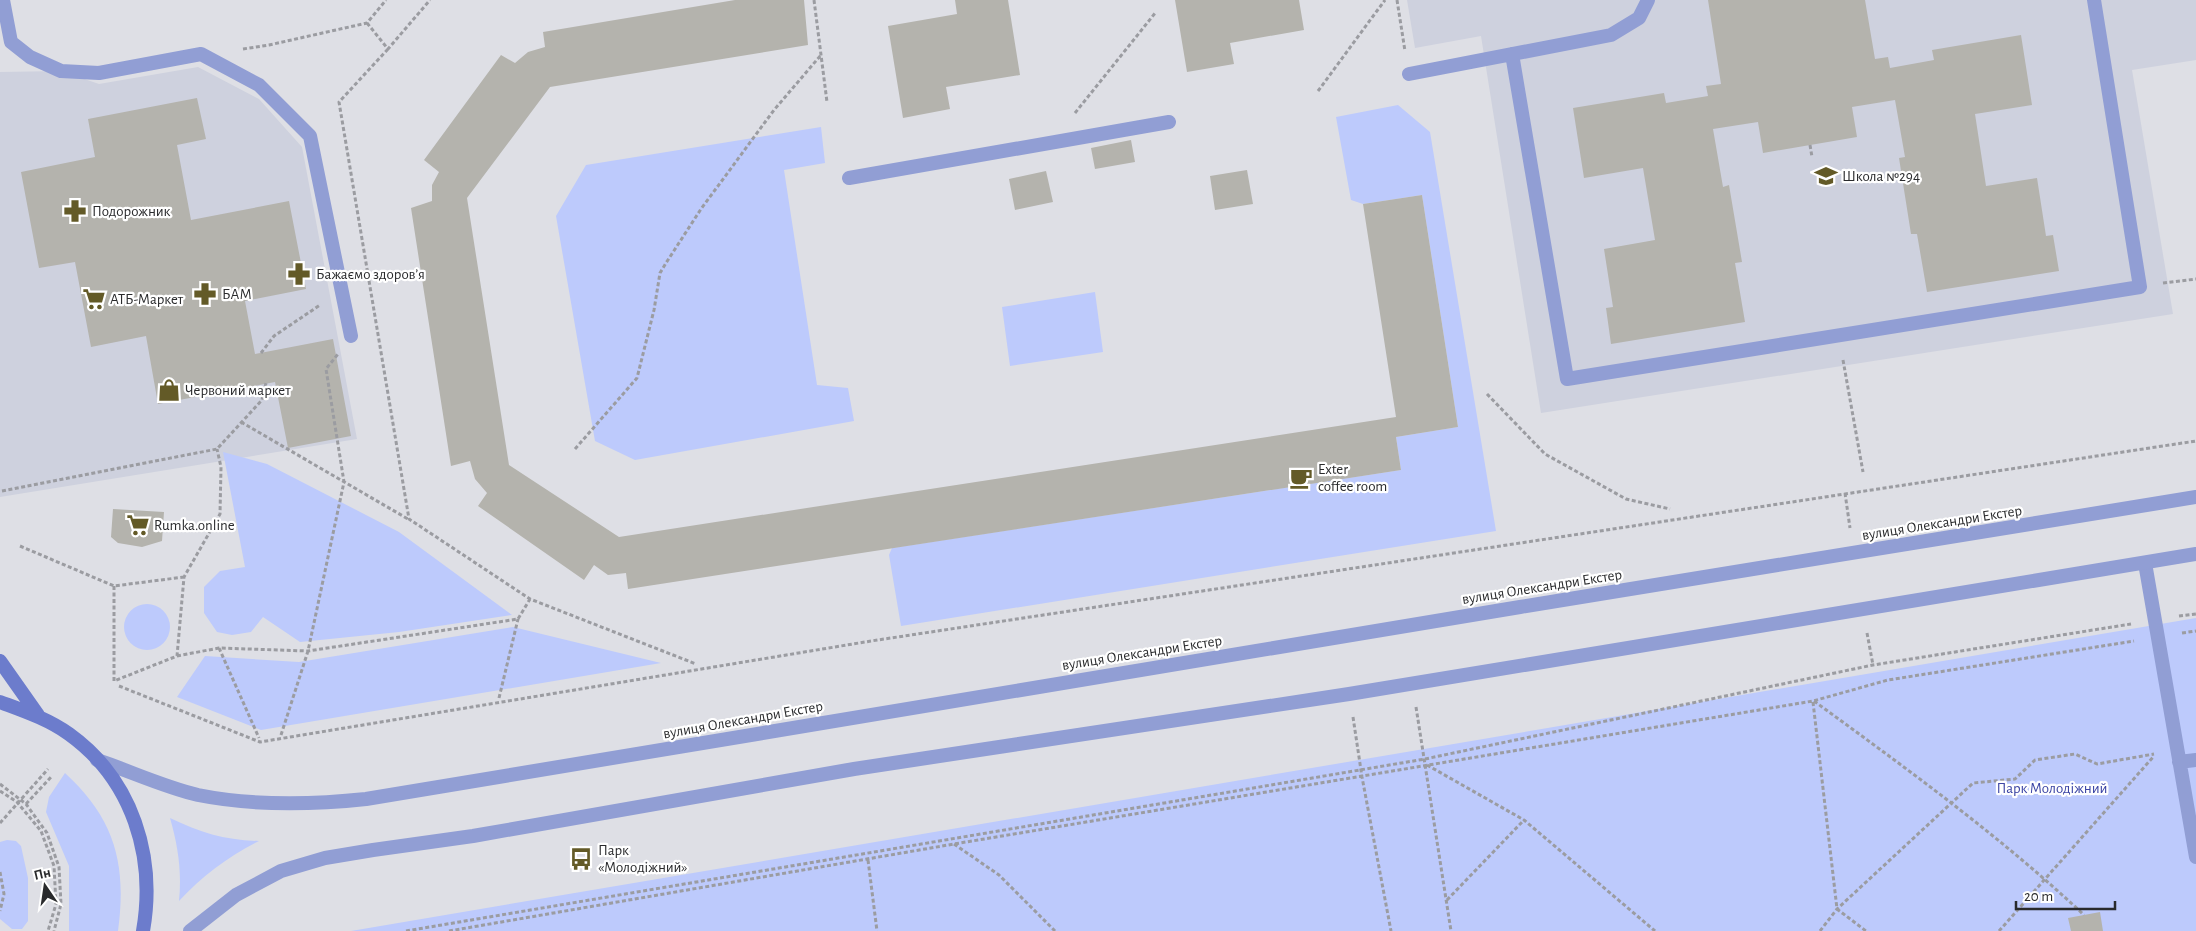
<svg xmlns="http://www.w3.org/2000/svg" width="2196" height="931" viewBox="0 0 2196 931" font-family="'Alegreya Sans',sans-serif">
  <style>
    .built { fill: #ced1de }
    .green { fill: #bdcafc }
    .building { fill: #b4b3ad }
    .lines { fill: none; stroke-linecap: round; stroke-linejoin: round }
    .path { stroke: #9b9ca1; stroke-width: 3; stroke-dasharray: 4 2.5; stroke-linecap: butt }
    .service { stroke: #919ed4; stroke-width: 14 }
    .tertiary { stroke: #919ed4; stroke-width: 14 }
    .secondary { stroke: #6c7ccc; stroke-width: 14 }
    .labels { text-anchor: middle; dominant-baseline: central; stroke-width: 4.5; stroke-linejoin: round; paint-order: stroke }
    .poi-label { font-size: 15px; fill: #292a2c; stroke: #fff; text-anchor: start }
    .street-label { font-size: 15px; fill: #292a2c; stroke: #fff }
    .park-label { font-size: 15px; fill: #3c45a4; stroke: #fff }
  </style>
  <rect width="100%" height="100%" fill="#dedfe5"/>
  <path class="built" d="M1407 0H2196V60L2132 70 2173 314 1541 413 1481 36 1415 48Z
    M198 67 259 99 302 147 357 439 0 497V72L61 71 99 84Z"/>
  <path class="green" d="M1398 105 1430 132 1496 531 901 626 889 555 892 548 1401 470 1396 437 1458 427 1422 195 1363 204 1351 200 1336 117Z
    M821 127 825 163 784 170 817 385 848 388 854 421 635 460 595 441 556 216 586 165Z
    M1095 292 1103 352 1010 366 1002 307Z
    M223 452 267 464 399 532 512 615 399 632 300 642 263 617 251 632 232 635 217 632 204 613V587L220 571 245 567Z
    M124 627a23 23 0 1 1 46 0a23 23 0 1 1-46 0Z
    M2196 618V931H351Z
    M513 627 661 663 261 730 177 697 205 656 299 662Z
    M65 773C115 819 127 864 118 931H69V866L46 812 49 797Z
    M170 818C201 833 225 840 259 841 229 856 202 876 179 901 182 871 178 846 170 818Z
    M7 840 16 841 21 846 28 878V921L22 929H12L0 919V842Z"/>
  <path class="building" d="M735 0H804L808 45 550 87 467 198 509 465 619 537 1396 417 1363 204 1422 195 1458 427 1396 437 1401 470 628 589 626 573 608 575 594 565 584 580 478 506 487 493 475 479 470 461 451 466 411 208 432 201V185L439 172 424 160 501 55 515 63 528 52 545 47 543 32Z
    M955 0H1008L1020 75 946 87 950 109 903 118 888 26 957 14Z
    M1175 0H1299L1304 30 1230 43 1234 64 1187 72Z
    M1708 0H1865L1875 59 1888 57 1890 68 1934 60 1932 50 2021 35 2032 105 1975 114 1986 186 2037 178 2046 236 2053 235 2059 271 1927 292 1917 234H1911L1899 158 1905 157 1895 100 1852 107 1857 137 1763 153 1758 122 1713 129 1723 187 1729 185 1742 262 1735 263 1745 322 1611 344 1606 308 1613 307 1604 249 1655 240 1643 168 1584 178 1573 108 1664 93 1666 103 1708 96 1706 86 1721 84Z
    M197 98 206 139 177 145 191 220 289 201 306 289 245 301 255 354 333 339 351 436 288 448 275 382 158 404 146 336 91 347 75 262 39 268 21 172 95 157 88 119Z
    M1131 140 1135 162 1095 169 1091 148Z
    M1247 170 1253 204 1215 210 1210 176Z
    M1046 171 1053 202 1015 210 1009 179Z
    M113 509 164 512 162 541 142 547 118 543 111 537Z
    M2100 912 2103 931H2071L2068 918Z"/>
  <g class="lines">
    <path class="path" d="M814 0 827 102
      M1397 0 1405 51
      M367 23 388 49 430 0
      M243 49 269 45 367 23 386 0
      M388 49 339 102 409 519 530 599 696 664
      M1318 91 1385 0
      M1075 113 1156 12
      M1810 145 1812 157
      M2163 283 2196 279
      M261 353 274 336 320 305
      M1843 360 1863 472
      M1487 394 1545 454 1626 499 1670 509
      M241 422 408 519
      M575 449 637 378 654 310 660 273 666 263 701 209 774 110 821 55
      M2 491 217 449 262 400 266 383
      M1845 493 1850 528
      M20 546 114 586 184 577
      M114 586V681L177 656 184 577 220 514 221 467 217 449
      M2179 616 2196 614
      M1867 633 1873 665
      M2182 633 2196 631
      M219 648 259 738
      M177 656 219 648 308 651 518 619 530 599
      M119 686 260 742 871 641 2196 441
      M499 698 518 619
      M1814 701C1907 769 2000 836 2084 915
      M1813 702 1837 909 1866 931
      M1416 707 1451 931
      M1353 717 1362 777 1391 931
      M281 735 308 651 344 482 326 369 338 354
      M1427 765 1524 820 1655 931
      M0 784 26 804 47 833 59 867 61 904 54 931
      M0 791 17 802 41 831 54 866 56 904 48 931
      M26 804 52 776
      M0 823 48 769
      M954 844 999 875 1055 931
      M868 860 877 931
      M0 872 4 894 0 911
      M1447 900 1524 820
      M406 931 1425 759 1873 665 2131 624
      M449 931 954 844 1813 701 1888 680 2134 641
      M1820 931 1837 909 1973 783 2015 779 2035 760 2075 754 2097 764 2154 754
      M1999 931 2154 756"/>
    <path class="service" d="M3 0 11 42 30 57 61 71 99 73 201 54 259 85 310 136 351 336
      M1512 54 1567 379 2140 287 2094 0
      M1409 74 1611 35 1639 18 1648 0
      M849 178 1169 122
      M2145 563 2196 857
      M2179 762 2196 760"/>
    <path class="tertiary" d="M97 760C130 771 164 787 198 795 253 806 310 805 366 799L1520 607 2196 497
      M190 931 236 895 281 871 325 858 373 850 473 836 854 769 1349 694 2196 554"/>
    <path class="secondary" d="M0 661 38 715
      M0 702C24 711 48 719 69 734 133 780 156 857 143 931"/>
  </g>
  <defs>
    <symbol id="school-bare" viewBox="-9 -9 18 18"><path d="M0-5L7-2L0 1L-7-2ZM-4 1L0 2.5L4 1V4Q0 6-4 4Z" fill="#635a27" stroke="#fff" stroke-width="2.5" paint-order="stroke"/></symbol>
    <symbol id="pharmacy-bare" viewBox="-9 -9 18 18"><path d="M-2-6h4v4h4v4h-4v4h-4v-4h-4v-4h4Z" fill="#635a27" stroke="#fff" stroke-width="2.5" paint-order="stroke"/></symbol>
    <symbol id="supermarket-bare" viewBox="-9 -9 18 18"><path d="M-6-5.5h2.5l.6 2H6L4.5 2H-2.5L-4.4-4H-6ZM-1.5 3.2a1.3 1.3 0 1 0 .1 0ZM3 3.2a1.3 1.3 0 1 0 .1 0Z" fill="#635a27" stroke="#fff" stroke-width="2.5" paint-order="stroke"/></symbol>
    <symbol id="shop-bare" viewBox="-9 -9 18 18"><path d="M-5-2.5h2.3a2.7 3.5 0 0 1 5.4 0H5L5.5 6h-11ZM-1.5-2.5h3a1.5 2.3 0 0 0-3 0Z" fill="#635a27" stroke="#fff" stroke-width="2.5" paint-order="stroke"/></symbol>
    <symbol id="cafe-bare" viewBox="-9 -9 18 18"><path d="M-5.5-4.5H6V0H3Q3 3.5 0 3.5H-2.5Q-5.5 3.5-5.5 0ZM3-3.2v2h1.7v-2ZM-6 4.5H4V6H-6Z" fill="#635a27" stroke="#fff" stroke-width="2.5" paint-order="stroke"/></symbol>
    <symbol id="bus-bare" viewBox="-9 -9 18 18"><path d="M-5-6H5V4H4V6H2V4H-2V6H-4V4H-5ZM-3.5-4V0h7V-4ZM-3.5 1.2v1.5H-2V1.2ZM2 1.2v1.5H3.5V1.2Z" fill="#635a27" stroke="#fff" stroke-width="2.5" paint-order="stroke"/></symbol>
  </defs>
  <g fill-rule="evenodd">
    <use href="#school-bare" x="1810" y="160" width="32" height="32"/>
    <use href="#pharmacy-bare" x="59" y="195" width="32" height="32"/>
    <use href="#pharmacy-bare" x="283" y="258" width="32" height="32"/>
    <use href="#pharmacy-bare" x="189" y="278" width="32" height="32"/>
    <use href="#supermarket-bare" x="78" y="283" width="32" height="32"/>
    <use href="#shop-bare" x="153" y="374" width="32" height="32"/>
    <use href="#cafe-bare" x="1285" y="462" width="32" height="32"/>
    <use href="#supermarket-bare" x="122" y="509" width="32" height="32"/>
    <use href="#bus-bare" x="565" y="843" width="32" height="32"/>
  </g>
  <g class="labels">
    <g class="poi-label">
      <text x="1842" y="176">Школа №294</text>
      <text x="92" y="211">Подорожник</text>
      <text x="316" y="274">Бажаємо здоровʼя</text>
      <text x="222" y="294">БАМ</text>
      <text x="110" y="299">АТБ-Маркет</text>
      <text x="185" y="390">Червоний маркет</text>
      <text x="1318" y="469">Exter<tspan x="1318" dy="17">coffee room</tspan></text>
      <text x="154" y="525">Rumka.online</text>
      <text x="598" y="850">Парк<tspan x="598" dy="17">«Молодіжний»</tspan></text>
    </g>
    <g class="street-label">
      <text transform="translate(1942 523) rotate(-9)">вулиця Олександри Екстер</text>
      <text transform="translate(1542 587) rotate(-9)">вулиця Олександри Екстер</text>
      <text transform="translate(1142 653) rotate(-9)">вулиця Олександри Екстер</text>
      <text transform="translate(743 720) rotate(-10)">вулиця Олександри Екстер</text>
    </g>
    <g class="park-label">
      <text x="2052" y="788">Парк Молодіжний</text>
    </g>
  </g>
  <g transform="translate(45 886) rotate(347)" stroke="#ffffff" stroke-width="4" paint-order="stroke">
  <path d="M0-4L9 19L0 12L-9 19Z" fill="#292a2c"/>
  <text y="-8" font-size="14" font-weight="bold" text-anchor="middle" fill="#292a2c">Пн</text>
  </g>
  <path d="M2016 901v8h99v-8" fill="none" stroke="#292a2c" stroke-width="2.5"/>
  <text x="2024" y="901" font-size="15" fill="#292a2c" stroke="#ffffff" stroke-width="4" paint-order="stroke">20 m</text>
</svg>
